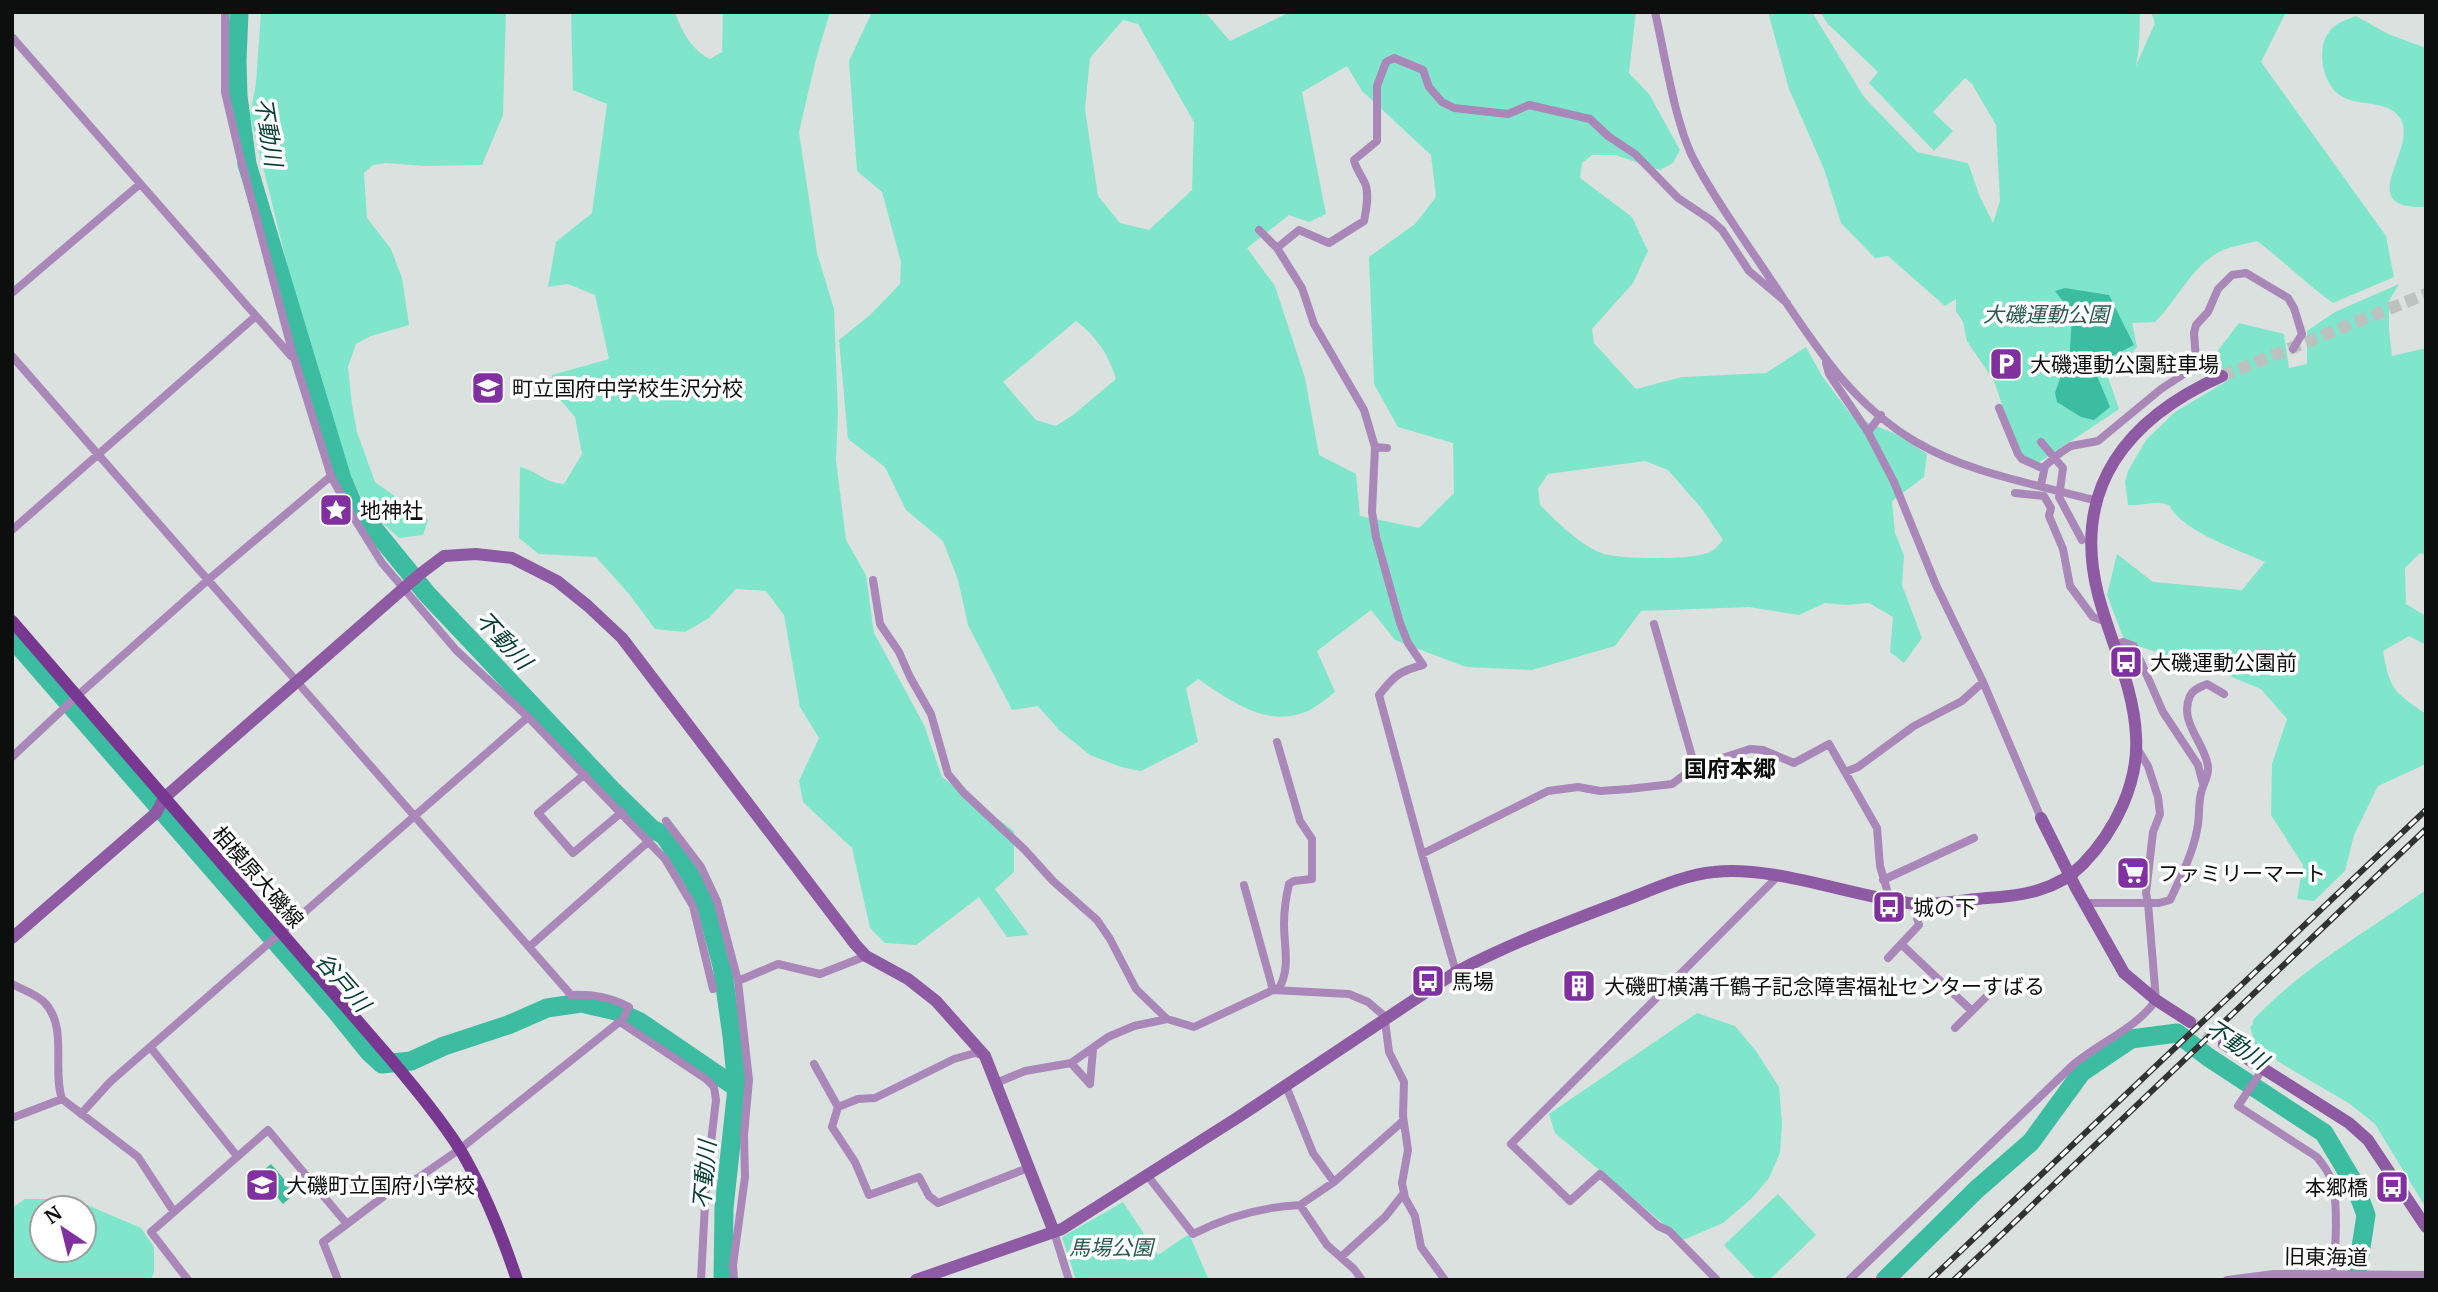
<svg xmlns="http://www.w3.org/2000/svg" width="2438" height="1292" viewBox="0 0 2438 1292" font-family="Merriweather,'Noto Sans JP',serif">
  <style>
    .green { fill: #7fe6cc; fill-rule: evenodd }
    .water { fill: #3cbda1 }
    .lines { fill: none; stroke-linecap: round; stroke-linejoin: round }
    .river { stroke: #3cbda1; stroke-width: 19 }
    .secondary-tunnel { stroke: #bcc2c0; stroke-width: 12; stroke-dasharray: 12 6; stroke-linecap: butt }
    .street { stroke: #a987b8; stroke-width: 8 }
    .secondary { stroke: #8d5aa3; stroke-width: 12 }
    .primary { stroke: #783892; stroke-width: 12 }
    .rail-casing { stroke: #303332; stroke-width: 6 }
    .rail { stroke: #fff; stroke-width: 3.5; stroke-dasharray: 10; stroke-linecap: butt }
    .labels { text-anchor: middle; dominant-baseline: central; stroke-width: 7; stroke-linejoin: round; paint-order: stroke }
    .park-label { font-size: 21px; font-style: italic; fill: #275b4f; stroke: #fff }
    .poi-label { font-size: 21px; fill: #0d0f0e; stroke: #fff; text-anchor: start }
    .street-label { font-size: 21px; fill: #0d0f0e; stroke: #fff }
    .water-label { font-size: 23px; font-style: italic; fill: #053f34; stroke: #fff }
    .neighbourhood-label { font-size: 23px; font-weight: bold; fill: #0d0f0e; stroke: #fff }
  </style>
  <rect width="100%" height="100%" fill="#dbe1df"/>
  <path class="green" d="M261 12H506L503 115 482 165 425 166 386 163 373 165 364 173 367 218 391 249 402 278 409 325 371 336 356 344 348 367 352 405 357 432 375 482 428 520 423 535 399 538 367 509 340 455 299 312 250 115 256 83Z
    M571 12H675C681 31 692 50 710 59L722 52 723 12H830L816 59 799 132 817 253 834 309 838 413 836 460 846 540 866 575 874 633 924 725 942 777 1014 831V872L995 889 1029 935 1007 937 979 897 916 945 885 943 870 928 852 848 803 802 799 781 819 738 800 707 784 615 766 591 736 589 709 618 685 632 655 629 629 594 596 557 539 554 519 538 520 467C540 472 542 482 564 484L582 454 575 417 551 389 552 375 609 359 595 295 568 284 548 287 556 242 592 213 607 104 573 90Z
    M872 12H1205L1230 41 1290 12H1636L1629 73 1649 94 1680 150 1673 163 1660 170 1615 155H1592L1582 163 1580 178 1632 217 1648 251 1633 283 1592 329 1594 343 1636 389 1682 377 1766 373 1806 347 1822 376 1852 416 1896 434 1927 454 1924 477 1892 501 1895 533 1904 555 1902 585 1922 638 1904 663 1890 652 1893 617 1869 603 1846 605 1825 603 1799 615 1749 607 1641 611 1615 646 1532 670 1466 667 1395 640 1371 610 1317 651 1335 692C1327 698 1318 706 1308 711 1267 729 1230 700 1198 679L1186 688 1198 742 1141 771 1121 767 1090 755 1059 730 1038 706 1012 710 968 625 958 580 943 541 906 510 885 467 848 439 839 340 870 315 900 284 901 262 882 192 857 171 849 61ZM1123 20 1138 24 1194 122 1192 190 1149 230 1120 223 1098 196 1085 109 1090 58ZM1347 66 1362 91 1431 155 1436 197 1415 224 1369 257 1374 384 1398 427 1453 443 1454 493 1419 528 1360 516 1356 474 1319 455 1305 378 1275 286 1247 248 1289 215 1309 222 1326 214 1302 92ZM1076 321C1096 336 1109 355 1116 379L1073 415 1056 426 1036 420 1003 382ZM1645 461 1668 470 1702 509 1723 540C1720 543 1716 549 1712 551 1695 561 1623 559 1604 554 1582 547 1556 521 1540 505L1538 489 1548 474Z
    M1768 12H1812L1864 97 1917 152 1968 163 1980 197 1993 223 2000 201 1996 125 1972 84 1965 78 1933 112 1953 131 1934 151 1869 83 1878 72 1828 24 1820 12H2140L2139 47 2136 66 2155 23 2151 12H2286L2261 62 2386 236 2394 277 2333 303C2306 284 2284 261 2257 241 2246 244 2230 246 2219 252 2191 267 2177 301 2155 322L2132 323 2137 347 2129 356 2105 369 2119 409 2038 463 2023 458 2018 451 1994 381 1967 341 1963 322 1956 311V299L1945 306 1888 256 1875 258 1841 223 1824 169 1789 89Z
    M2356 16 2388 34 2426 48V207C2350 210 2420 148 2400 118 2388 99 2358 107 2341 96 2322 84 2316 50 2329 32 2335 23 2346 20 2356 16Z
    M2399 284 2389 301V330L2392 356 2426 348V555L2420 553 2405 568 2406 604 2426 616V645L2409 636 2383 651C2390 690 2393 691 2426 714V764L2378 786 2354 835 2345 871 2314 901 2297 899 2303 865 2271 815 2272 764 2287 719 2261 689 2217 671 2125 642 2107 595 2117 554 2153 582 2242 590 2265 562C2239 550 2181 531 2169 505 2155 500 2143 506 2128 505L2125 482 2128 471 2146 440 2175 412 2227 381 2216 353 2239 323 2284 334 2289 368 2307 364V331L2335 312Z
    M2426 890V1208L2375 1124 2350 1104 2279 1062 2255 1044 2250 1027 2253 1024V1020C2303 967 2366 932 2426 890Z
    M1697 1013 1735 1026 1756 1051 1779 1087 1782 1123 1780 1153 1769 1178 1751 1199 1723 1223 1683 1240 1555 1133 1549 1114Z
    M1778 1194 1816 1235 1769 1280H1757L1724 1245Z
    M25 1199H73L141 1228 154 1247V1272L151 1280H12V1208ZM42 1208H84V1250H42Z
    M1123 1202 1158 1255 1189 1234 1209 1280H1076L1062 1237Z"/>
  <path class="water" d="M2065 288 2109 295 2134 345 2099 363 2101 368 2095 371 2110 407 2094 420 2081 417 2057 402 2055 393 2070 350 2072 313 2055 291Z
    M271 1164 296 1193 283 1204 258 1175Z"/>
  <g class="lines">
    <path class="river" d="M239 12 237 61 238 96 247 164 342 479 352 502 427 594 612 790 652 829 664 835 689 873 706 905 722 966 732 1036 737 1088 724 1208 723 1280
      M12 638 335 1010 369 1052 382 1064 411 1061 444 1046 508 1025 547 1008 581 1003 616 1011 640 1022 737 1088
      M1885 1280 1976 1190 2031 1142 2082 1072 2131 1039 2177 1033 2208 1057 2324 1133 2354 1183 2366 1215 2356 1280"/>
    <path class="secondary-tunnel" d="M2222 376 2426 294
      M2190 1022 2224 1044"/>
    <path class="street" d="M225 12V92L239 152 292 351 331 476 352 515 382 563 456 650 528 717 665 859 693 906 713 989
      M1655 12C1665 55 1674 118 1692 156 1712 195 1739 232 1763 268 1808 334 1845 400 1916 442 1970 474 2037 484 2097 501
      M12 37 291 356
      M1259 230 1277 248 1302 288 1314 324 1364 410 1375 447
      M1277 248 1299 230 1329 243 1364 221C1366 210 1369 198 1366 186 1363 177 1356 170 1354 160L1377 141V86L1386 62 1394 58 1423 70 1429 87 1442 102 1454 108 1508 114 1529 105 1590 119 1608 136 1635 154 1678 198 1711 220 1722 230 1749 271 1787 303
      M12 293 140 184
      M12 356 571 995C593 994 610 997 629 1007L623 1019 460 1149 418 1178 392 1190 347 1224
      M1826 363 1829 374 1868 432
      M1999 408 2018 454 2022 459 2044 469
      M1881 415 1868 432 1894 482 1936 585 1983 682 2041 818
      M2041 442 2063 468 2059 497 2082 540
      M1387 448 1375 447 1372 512 1376 537 1400 623 1408 643 1423 665C1399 671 1394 676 1379 695L1422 854 1456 972
      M2041 485 2045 466 2060 453 2071 446 2098 441 2161 389 2193 368 2196 360 2194 333 2196 325 2208 312 2218 289 2232 275 2246 273 2288 298 2294 308 2302 334 2293 349
      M2015 493 2044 496 2051 508 2049 516 2063 549 2070 586 2093 617 2107 622
      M12 530 256 316
      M873 580 880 624 899 652 910 677 931 714 948 774 964 793 1025 850 1053 881 1097 920 1110 939 1136 989 1167 1019
      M1654 624 1695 767
      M2114 646 2123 642 2134 646 2163 712 2198 765 2203 784
      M1277 742 1300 821 1312 839V879L1294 881 1289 884C1286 897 1284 911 1284 924 1284 947 1291 969 1278 990
      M2137 748 2148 766 2158 797 2160 814 2153 832 2146 893 2148 903H2159L2170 900C2180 879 2193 853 2197 830 2200 818 2198 805 2201 793 2203 784 2209 776 2208 767 2206 744 2178 722 2190 696 2193 689 2201 687 2207 684L2224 694
      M12 757 76 697 209 579 331 476
      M1845 772 1858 767 1914 726 1962 701 1983 682
      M585 774 538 813 573 853 622 812
      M666 821 701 867 717 901 738 981 749 1080 744 1135 745 1177 733 1265 734 1280
      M1422 854 1548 791 1578 787 1600 791 1629 789 1672 784 1695 767 1750 749 1763 750 1794 763 1829 744 1877 828 1880 866 1890 900
      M1883 880 1974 838
      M1244 885 1273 990
      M1901 944 1972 1011
      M529 947 649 841
      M1888 958 1919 925 1913 904
      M738 981 778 964 820 974 866 956
      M12 984C23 990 37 994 45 1003 68 1028 52 1069 62 1099L138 1157 174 1212
      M1385 1021 1389 1052 1404 1082 1403 1116 1408 1150 1402 1183 1405 1198 1415 1216 1421 1247 1445 1280
      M620 1022 706 1079 714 1087 716 1100 706 1184 701 1280
      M1955 1028 1991 992
      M151 1048 237 1156
      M1071 1063 1090 1084
      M814 1064 838 1107 832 1127 855 1162 869 1195 919 1177 929 1196 938 1203 1028 1168
      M2262 1070 2238 1106 2317 1157C2324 1166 2331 1175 2333 1186 2338 1207 2336 1259 2331 1280
      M996 1083 1025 1071 1071 1063 1108 1037 1134 1026 1167 1019 1194 1027 1273 990 1349 994 1368 1002 1388 1019
      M1090 1084 1093 1049
      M1286 1086 1313 1153 1334 1182 1300 1205
      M838 1107 858 1099 875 1098 954 1059 975 1053 985 1056
      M81 1114 110 1082 528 717
      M12 1118 62 1099
      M1147 1175 1193 1234C1226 1217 1263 1207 1300 1205L1327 1245 1354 1269 1362 1280
      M1334 1182 1403 1121
      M1054 1232 1069 1280
      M1341 1257 1385 1217 1404 1193
      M188 1280 151 1232 268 1130 347 1224 323 1242 338 1280
      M1717 1280 1669 1231 1658 1226 1600 1174 1570 1201 1511 1144 1777 877
      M1849 1280 2073 1065C2099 1043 2138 1027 2156 1000L2148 903H2085
      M2227 1280 2274 1274 2426 1275"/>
    <path class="secondary" d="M2041 818 2076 888 2124 973 2156 1000 2190 1022
      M12 938 156 813 164 798 420 574 444 556 476 554 512 558 557 581 588 606 622 638 855 944 866 956 908 979 936 1001 985 1056 1054 1232
      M2224 1044 2349 1123 2368 1140 2426 1227
      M916 1280 1062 1229 1237 1118 1456 972C1509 944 1565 923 1620 902 1650 891 1682 875 1714 872 1771 865 1848 895 1908 903 1933 906 1962 900 1987 898 2022 896 2058 890 2083 864 2115 831 2139 783 2136 736 2134 687 2110 641 2098 594 2071 487 2128 418 2222 376"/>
    <path class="primary" d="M12 621 389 1057C414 1087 440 1118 461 1151 485 1192 502 1235 517 1280"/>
    <defs>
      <path id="rail" d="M1930 1280 2426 810
        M1954 1280 2426 829"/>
    </defs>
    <use href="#rail" class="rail-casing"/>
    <use href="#rail" class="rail"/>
  </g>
  <defs>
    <symbol id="parking-square" viewBox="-11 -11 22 22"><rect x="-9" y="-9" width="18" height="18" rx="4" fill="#8130a0" stroke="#fff"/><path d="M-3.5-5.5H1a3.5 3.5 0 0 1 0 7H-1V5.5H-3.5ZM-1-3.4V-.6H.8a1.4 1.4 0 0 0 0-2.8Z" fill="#fff"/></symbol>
    <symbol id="school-square" viewBox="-11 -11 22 22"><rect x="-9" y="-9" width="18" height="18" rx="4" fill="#8130a0" stroke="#fff"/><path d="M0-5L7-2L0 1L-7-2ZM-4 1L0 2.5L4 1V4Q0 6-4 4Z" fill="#fff"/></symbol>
    <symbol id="sight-square" viewBox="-11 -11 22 22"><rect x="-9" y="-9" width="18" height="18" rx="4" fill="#8130a0" stroke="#fff"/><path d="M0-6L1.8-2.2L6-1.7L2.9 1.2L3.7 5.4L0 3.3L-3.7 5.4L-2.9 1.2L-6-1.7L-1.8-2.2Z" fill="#fff"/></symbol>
    <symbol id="bus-square" viewBox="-11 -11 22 22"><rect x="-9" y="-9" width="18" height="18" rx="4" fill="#8130a0" stroke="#fff"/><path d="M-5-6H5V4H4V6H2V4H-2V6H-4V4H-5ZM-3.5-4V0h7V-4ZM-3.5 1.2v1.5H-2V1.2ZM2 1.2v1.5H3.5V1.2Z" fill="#fff"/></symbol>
    <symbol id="supermarket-square" viewBox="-11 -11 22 22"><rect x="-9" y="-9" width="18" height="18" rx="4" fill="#8130a0" stroke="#fff"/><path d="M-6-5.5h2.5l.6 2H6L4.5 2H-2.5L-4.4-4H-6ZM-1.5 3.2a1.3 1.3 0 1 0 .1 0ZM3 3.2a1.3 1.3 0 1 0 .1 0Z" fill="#fff"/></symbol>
    <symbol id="building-square" viewBox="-11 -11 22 22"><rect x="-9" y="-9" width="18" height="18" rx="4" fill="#8130a0" stroke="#fff"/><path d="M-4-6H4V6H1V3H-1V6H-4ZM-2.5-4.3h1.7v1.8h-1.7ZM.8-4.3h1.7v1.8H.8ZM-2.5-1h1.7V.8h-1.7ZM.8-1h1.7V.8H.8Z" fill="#fff"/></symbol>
  </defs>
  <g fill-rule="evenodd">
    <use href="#parking-square" x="1987" y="345" width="38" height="38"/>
    <use href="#school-square" x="469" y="369" width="38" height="38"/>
    <use href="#sight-square" x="317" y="491" width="38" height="38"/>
    <use href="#bus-square" x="2107" y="643" width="38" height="38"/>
    <use href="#supermarket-square" x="2114" y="854" width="38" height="38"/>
    <use href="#bus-square" x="1870" y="888" width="38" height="38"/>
    <use href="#bus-square" x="1409" y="962" width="38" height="38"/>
    <use href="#building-square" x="1560" y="967" width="38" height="38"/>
    <use href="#school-square" x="243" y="1166" width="38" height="38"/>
    <use href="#bus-square" x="2373" y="1168" width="38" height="38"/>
  </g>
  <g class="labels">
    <g class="park-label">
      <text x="2046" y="314">大磯運動公園</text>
      <text x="1111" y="1247">馬場公園</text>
    </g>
    <g class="poi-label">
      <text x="2030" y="364">大磯運動公園駐車場</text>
      <text x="512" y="388">町立国府中学校生沢分校</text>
      <text x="360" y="510">地神社</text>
      <text x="2150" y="662">大磯運動公園前</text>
      <text x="2158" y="873">ファミリーマート</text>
      <text x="1913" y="907">城の下</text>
      <text x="1452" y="981">馬場</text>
      <text x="1604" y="986">大磯町横溝千鶴子記念障害福祉センターすばる</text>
      <text x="286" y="1185">大磯町立国府小学校</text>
      <text x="2368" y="1187" text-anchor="end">本郷橋</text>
    </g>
    <g class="street-label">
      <text transform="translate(258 877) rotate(49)">相模原大磯線</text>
      <text transform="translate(2326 1257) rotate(1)">旧東海道</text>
    </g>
    <g class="water-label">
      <text transform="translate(269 132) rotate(81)">不動川</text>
      <text transform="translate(504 640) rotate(47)">不動川</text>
      <text transform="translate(343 982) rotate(49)">谷戸川</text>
      <text transform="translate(2237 1044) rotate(34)">不動川</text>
      <text transform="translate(704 1175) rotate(-85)">不動川</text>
    </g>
    <g class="neighbourhood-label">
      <text x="1730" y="768">国府本郷</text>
    </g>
  </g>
  <rect width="2438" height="1292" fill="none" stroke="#0d0f0e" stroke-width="28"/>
  <g transform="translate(63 1229) rotate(325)"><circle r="33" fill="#ffffff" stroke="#9e9f9f" stroke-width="2"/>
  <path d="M0-5L12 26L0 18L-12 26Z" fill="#8130a0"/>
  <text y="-10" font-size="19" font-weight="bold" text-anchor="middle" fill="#0d0f0e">N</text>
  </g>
</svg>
